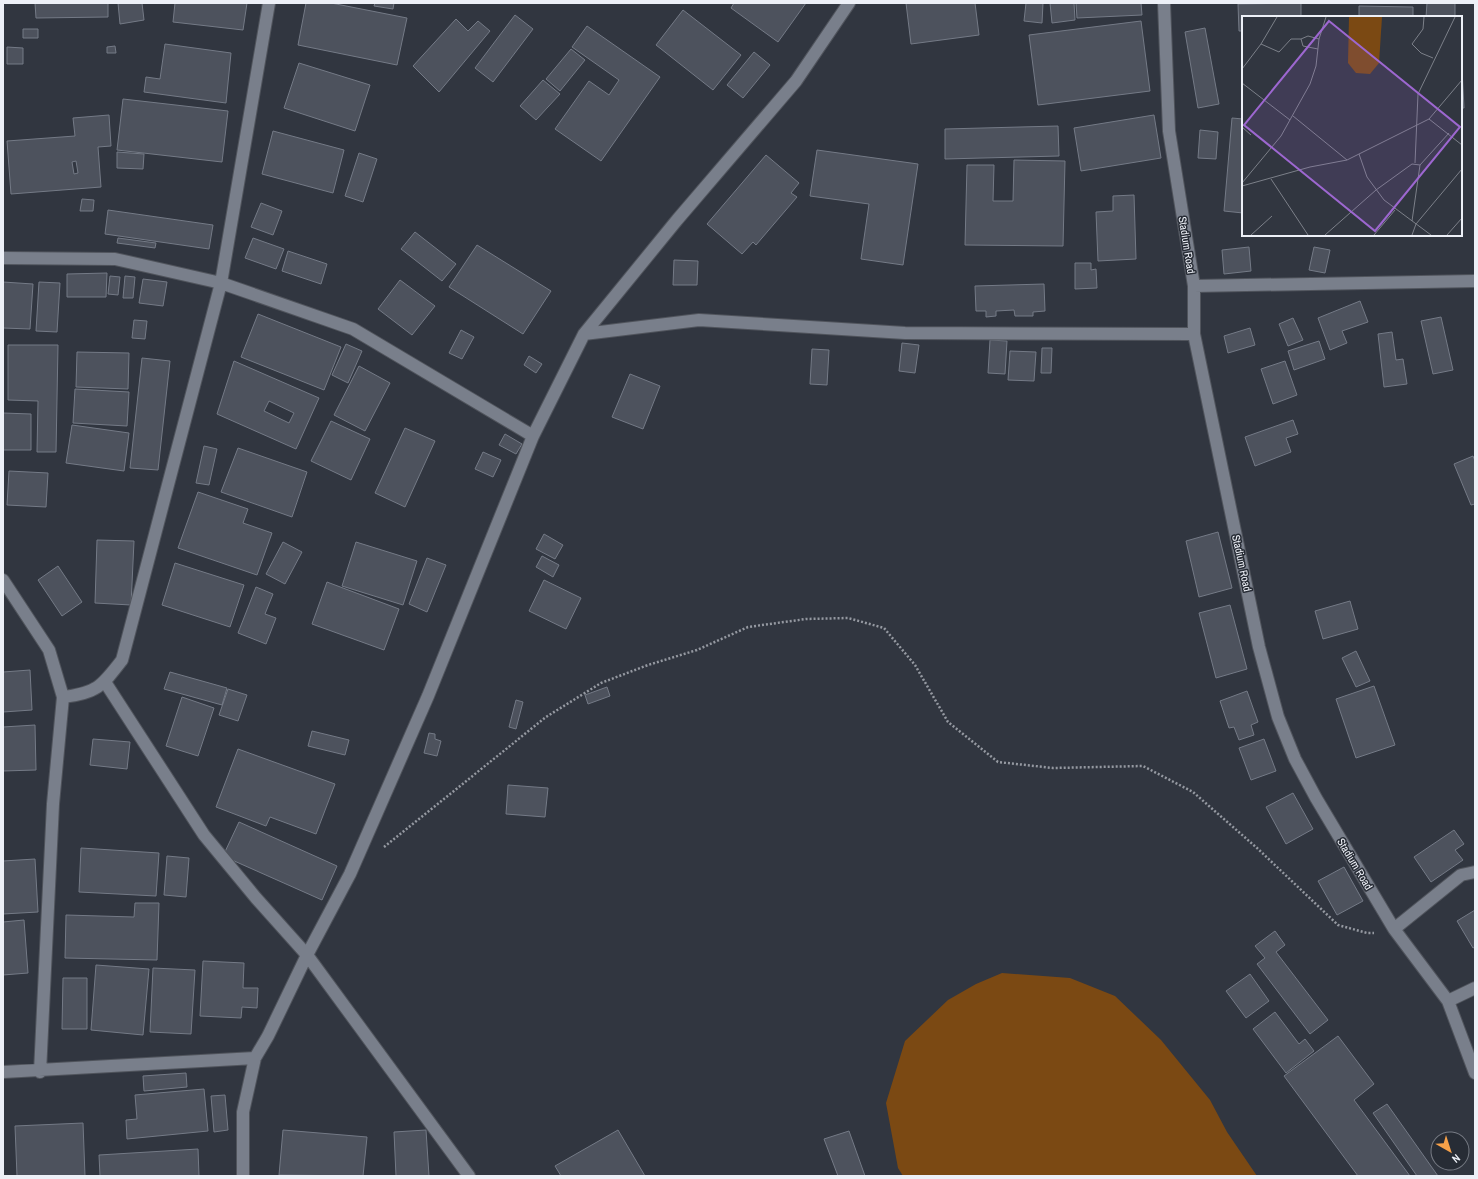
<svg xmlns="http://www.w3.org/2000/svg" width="1478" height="1179" viewBox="0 0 1478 1179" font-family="'Archivo Narrow',sans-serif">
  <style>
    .green { fill: #7b4913 }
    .building { fill: #4d525d; stroke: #747a86; fill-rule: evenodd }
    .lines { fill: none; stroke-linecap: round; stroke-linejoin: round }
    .minor-casing { stroke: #50545c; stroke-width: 14 }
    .path { stroke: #9599a1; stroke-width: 2.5; stroke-dasharray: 2 2; stroke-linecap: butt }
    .minor { stroke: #797f8b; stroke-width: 12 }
    .labels { text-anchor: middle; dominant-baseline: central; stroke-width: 3; stroke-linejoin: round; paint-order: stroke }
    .street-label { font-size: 11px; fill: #edf0f7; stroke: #272c35 }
    .inset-road { fill: none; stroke: #7c8089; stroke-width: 1 }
    .view { fill: #9d67d0; fill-opacity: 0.15; stroke: #9d67d0; stroke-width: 2 }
    .inset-edge { fill: none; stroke: #edf0f7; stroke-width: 2 }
  </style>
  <rect width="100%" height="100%" fill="#313640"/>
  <path class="green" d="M1002 973 1070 978 1115 996 1161 1040 1210 1100 1227 1132 1257 1176H903L898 1168 886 1103 905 1041 948 1000 976 984Z"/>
  <path class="building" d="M35 3H108V17L36 18Z
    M118 3H142L144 20 120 24Z
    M175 3H247L243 30 173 22Z
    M306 3H331L407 18 397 65 298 45Z
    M375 3H394L393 9 374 6Z
    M734 3H806L778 42 731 8Z
    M906 3H975L979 35 911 44Z
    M1026 3H1043L1042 23 1024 21Z
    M1050 3H1074L1075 20 1052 23Z
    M1076 3H1141L1142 15 1077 18Z
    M1301 3V17H1243V31H1239L1238 4Z
    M1427 3H1455V17H1426Z
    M1359 6 1413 7V17H1359Z
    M683 10 741 55 713 90 656 45Z
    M515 15 533 29 493 82 475 68Z
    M456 19 468 31 478 21 490 31 439 92 413 66Z
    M1141 21 1150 91 1038 105 1029 35Z
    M587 26 660 77 601 161 555 129 589 81 609 95 619 80 572 47Z
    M1205 28 1219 104 1198 108 1185 32Z
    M23 29H38V38H23Z
    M165 44 231 53 226 103 144 92 146 77 160 79Z
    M115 46 116 53H107V47Z
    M7 47 23 48V64H7Z
    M571 49 585 60 560 91 546 79Z
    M1461 50 1464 108H1461Z
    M754 52 770 65 743 98 727 85Z
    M299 63 370 85 355 131 284 108Z
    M543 80 560 94 536 120 520 106Z
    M123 99 228 111 222 162 117 150Z
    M109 115 111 146 98 147 101 187 11 194 7 141 75 136 73 118ZM76 161 78 173 74 174 72 162Z
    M1154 115 1161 158 1081 171 1074 128Z
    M1232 118 1243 119V213L1224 211Z
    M1058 126 1059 156 945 159V129Z
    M1200 130 1218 132 1216 159 1198 158Z
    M273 131 344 150 333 193 262 174Z
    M817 150 918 164 903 265 861 259 869 204 810 196Z
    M117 152 144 154 143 169 117 168Z
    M359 153 377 159 363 202 345 196Z
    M766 155 799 183 791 193 797 197 756 245 753 242 742 254 707 224Z
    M1014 160 1065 161 1063 246 965 245 967 165H994L993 201H1013Z
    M1134 195 1136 259 1098 261 1096 212 1113 211V196Z
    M82 199 94 200 93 211H80Z
    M261 203 282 211 273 235 251 227Z
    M108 210 213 225 209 249 105 234Z
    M415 232 456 264 442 281 401 249Z
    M118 238 156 243 155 248 117 243Z
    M253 238 284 249 276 269 245 258Z
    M477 245 551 291 523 334 449 287Z
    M1249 247 1251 271 1224 274 1222 250Z
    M1314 247 1330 250 1325 273 1309 270Z
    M288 251 327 264 321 284 282 271Z
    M674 260 698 261 697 285H673Z
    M1075 263H1091V270L1096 269 1097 288 1075 289Z
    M107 273 106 297H67V274Z
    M110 276 120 277 118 295 108 294Z
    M125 276 135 277 133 298H123Z
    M143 279 167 282 163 306 139 303Z
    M400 280 435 306 412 335 378 309Z
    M3 282 33 284 30 329 3 328Z
    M39 282 60 283 57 332 36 331Z
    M1044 284 1045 311 1033 312V316H1015L1014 310 996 311V316L986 317V311H976L975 286Z
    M1360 301 1368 322 1342 331 1347 343 1330 350 1318 318Z
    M258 314 341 347 324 390 241 357Z
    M1441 317 1453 370 1433 374 1421 321Z
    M1293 318 1303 340 1288 346 1279 324Z
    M134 320 147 321 145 339 132 338Z
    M1250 328 1255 345 1228 353 1224 336Z
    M461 330 474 337 462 359 449 353Z
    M1392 332 1396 360 1403 359 1407 384 1384 387 1378 334Z
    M990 340 1007 341 1005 374 988 373Z
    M1319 341 1325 359 1294 370 1288 351Z
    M902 343 919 345 915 373 899 371Z
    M346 344 362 351 348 383 332 375Z
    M8 345H58L56 452H37L38 401 8 400Z
    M1042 348H1052L1051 373H1041Z
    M812 349 829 350 827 385 810 384Z
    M1010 351 1036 352 1034 381 1008 380Z
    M77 352 129 353 128 389 76 387Z
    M529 356 542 364 536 373 524 365Z
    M142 358 170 361 158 470 130 468Z
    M234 361 319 398 296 449 217 414ZM269 401 294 413 289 423 264 411Z
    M1285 361 1297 395 1273 404 1261 369Z
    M359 366 390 383 365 431 334 415Z
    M630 374 660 386 643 429 612 417Z
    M75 389 129 392 127 426 73 423Z
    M3 413 31 414V450H3Z
    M1293 420 1298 434 1286 438 1291 452 1255 466 1245 437Z
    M331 421 370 439 351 480 311 461Z
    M72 425 129 433 124 471 66 463Z
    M405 428 435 441 405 507 375 493Z
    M505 434 522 444 516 454 499 445Z
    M204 446 217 449 209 485 196 483Z
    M238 448 307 472 292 517 221 492Z
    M483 452 501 460 493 477 475 469Z
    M1473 456 1475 461V504L1471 505 1454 464Z
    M9 471 48 473 46 507 7 505Z
    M198 492 248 509 243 523 272 533 257 575 178 548Z
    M1218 532 1232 588 1199 597 1186 541Z
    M544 534 563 545 555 559 536 549Z
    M97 540 134 541 131 605 95 603Z
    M283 542 302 552 285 584 266 574Z
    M356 542 417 561 403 605 342 586Z
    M542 556 559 565 553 577 536 567Z
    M427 558 446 565 427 612 409 604Z
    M175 563 244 585 230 627 162 605Z
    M58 566 82 602 62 616 38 580Z
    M544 580 581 598 566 629 529 611Z
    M327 582 399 609 384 650 312 624Z
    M256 587 273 594 265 614 276 618 266 644 238 633Z
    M1350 601 1358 629 1323 639 1315 611Z
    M1230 605 1247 669 1216 678 1199 613Z
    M1356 651 1370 681 1356 687 1342 658Z
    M30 670 32 710 3 712V672Z
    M170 672 227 688 222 705 164 689Z
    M1374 686 1395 745 1356 758 1336 699Z
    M607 687 610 696 588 704 585 695Z
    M228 689 247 695 238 721 219 715Z
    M1247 691 1258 722 1251 725 1254 735 1239 740 1234 727 1229 728 1220 701Z
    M182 697 214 708 198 756 166 746Z
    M516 700 523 702 516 729 509 727Z
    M35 725 36 770 3 771V727Z
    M312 731 349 740 345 755 308 746Z
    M429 733 435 734V739L441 741 437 756 424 753Z
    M93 739 130 742 127 769 90 765Z
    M1264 739 1276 771 1251 780 1239 748Z
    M238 749 335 784 316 834 270 817 266 826 216 807Z
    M508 785 548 788 545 817 506 814Z
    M1293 793 1313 829 1286 844 1266 807Z
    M239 822 337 866 322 900 223 856Z
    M1454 830 1464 844 1455 850 1463 860 1431 882 1414 857Z
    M81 848 159 853 156 896 79 892Z
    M167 856 189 858 186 897 164 895Z
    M35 859 38 912 3 914V861Z
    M1344 867 1363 901 1337 915 1318 881Z
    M135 903H159L157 960 65 958 66 915 134 917Z
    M1475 910V947L1473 948 1457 921Z
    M24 920 28 973 3 975V922Z
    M1275 931 1285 945 1276 952 1328 1020 1310 1034 1257 964 1265 958 1255 946Z
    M203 961 244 963 243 988H258L257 1008 242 1007 241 1018 200 1016Z
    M96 965 149 969 143 1035 91 1030Z
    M153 968 195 970 191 1034 150 1032Z
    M1250 974 1269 1001 1246 1018 1226 991Z
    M63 978H87V1029H62Z
    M1275 1012 1299 1044 1305 1039 1314 1051 1286 1073 1253 1029Z
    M1338 1036 1374 1084 1354 1100 1410 1176H1358L1284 1076Z
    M186 1073 187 1087 144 1091 143 1076Z
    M204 1089 208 1131 127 1139 126 1120 137 1119 135 1095Z
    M225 1095 228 1130 214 1132 211 1096Z
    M1387 1104 1438 1176H1417L1373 1113Z
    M83 1123 85 1176H17L15 1126Z
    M283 1130 367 1137 363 1176 279 1175Z
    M426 1130 429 1176H396L394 1132Z
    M618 1130 645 1176H561L555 1166Z
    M849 1131 865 1176H838L824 1139Z
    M198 1149 199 1176H100L99 1155Z"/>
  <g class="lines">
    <defs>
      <path id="minor" d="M1164 3 1169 131 1194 286V334L1259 647 1278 717 1295 759 1316 798 1394 929 1448 1001 1475 1073
        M3 258 115 259 221 283 353 329 533 436
        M1194 286 1475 281
        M584 334 699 320 905 333 1194 334
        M3 580 49 650 63 697 53 804 40 1072
        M105 682 204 835 256 898 307 955 469 1176
        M63 697C97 693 102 686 122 660L221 283 269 3
        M1394 929 1461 875 1475 872
        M1448 1001 1475 988
        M3 1072 255 1058
        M243 1176V1112L255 1058 268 1036 307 955 350 874 428 696 533 436 584 334 677 220 796 81 849 3"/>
    </defs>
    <use href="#minor" class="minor-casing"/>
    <path class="path" d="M384 847 546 717 601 683 648 665 697 650 748 627 806 619 848 618 884 628 915 665 948 722 998 762 1053 768 1143 766 1193 792 1257 848 1338 925 1367 933H1374"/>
    <use href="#minor" class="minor"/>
  </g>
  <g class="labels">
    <g class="street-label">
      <text transform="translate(1187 245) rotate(81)">Stadium Road</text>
      <text transform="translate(1242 563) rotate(78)">Stadium Road</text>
      <text transform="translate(1355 864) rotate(59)">Stadium Road</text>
    </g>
  </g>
  <g transform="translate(1242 16)">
    <rect width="220" height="220" fill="#313640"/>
    <path d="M107 1H140L137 47 128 58 114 57 106 47Z" fill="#7b4913"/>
    <path class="inset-road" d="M182 1 181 13 170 28 179 37 191 42M19 28 37 36 49 23H59M76 33 61 30 59 23 66 20 77 23M0 53 19 28 35 1M0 67 48 104M51 100 105 144M187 103 220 129M0 111 9 119M117 138 125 161 142 184 189 219M173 147 176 78 213 1M29 163 66 219M0 167 39 120 68 68 74 50 77 23 84 1M0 170 68 151 105 144 187 103 220 64M170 205 178 149 207 117M9 219 30 200M83 219 134 174 170 148 178 149M132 219 153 194M170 219 174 208 220 153M205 219 220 202"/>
    <path class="view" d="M87 5 218 111 133 215 2 109Z"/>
    <rect width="220" height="220" class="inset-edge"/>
  </g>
  <rect width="1478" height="1179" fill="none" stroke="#edf0f7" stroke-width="8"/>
  <g transform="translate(1450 1151) rotate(141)"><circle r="19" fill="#272c35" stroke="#767a83"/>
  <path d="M0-3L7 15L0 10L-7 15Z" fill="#f7a149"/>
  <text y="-6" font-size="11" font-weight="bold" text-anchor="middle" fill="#edf0f7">N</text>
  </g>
</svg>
